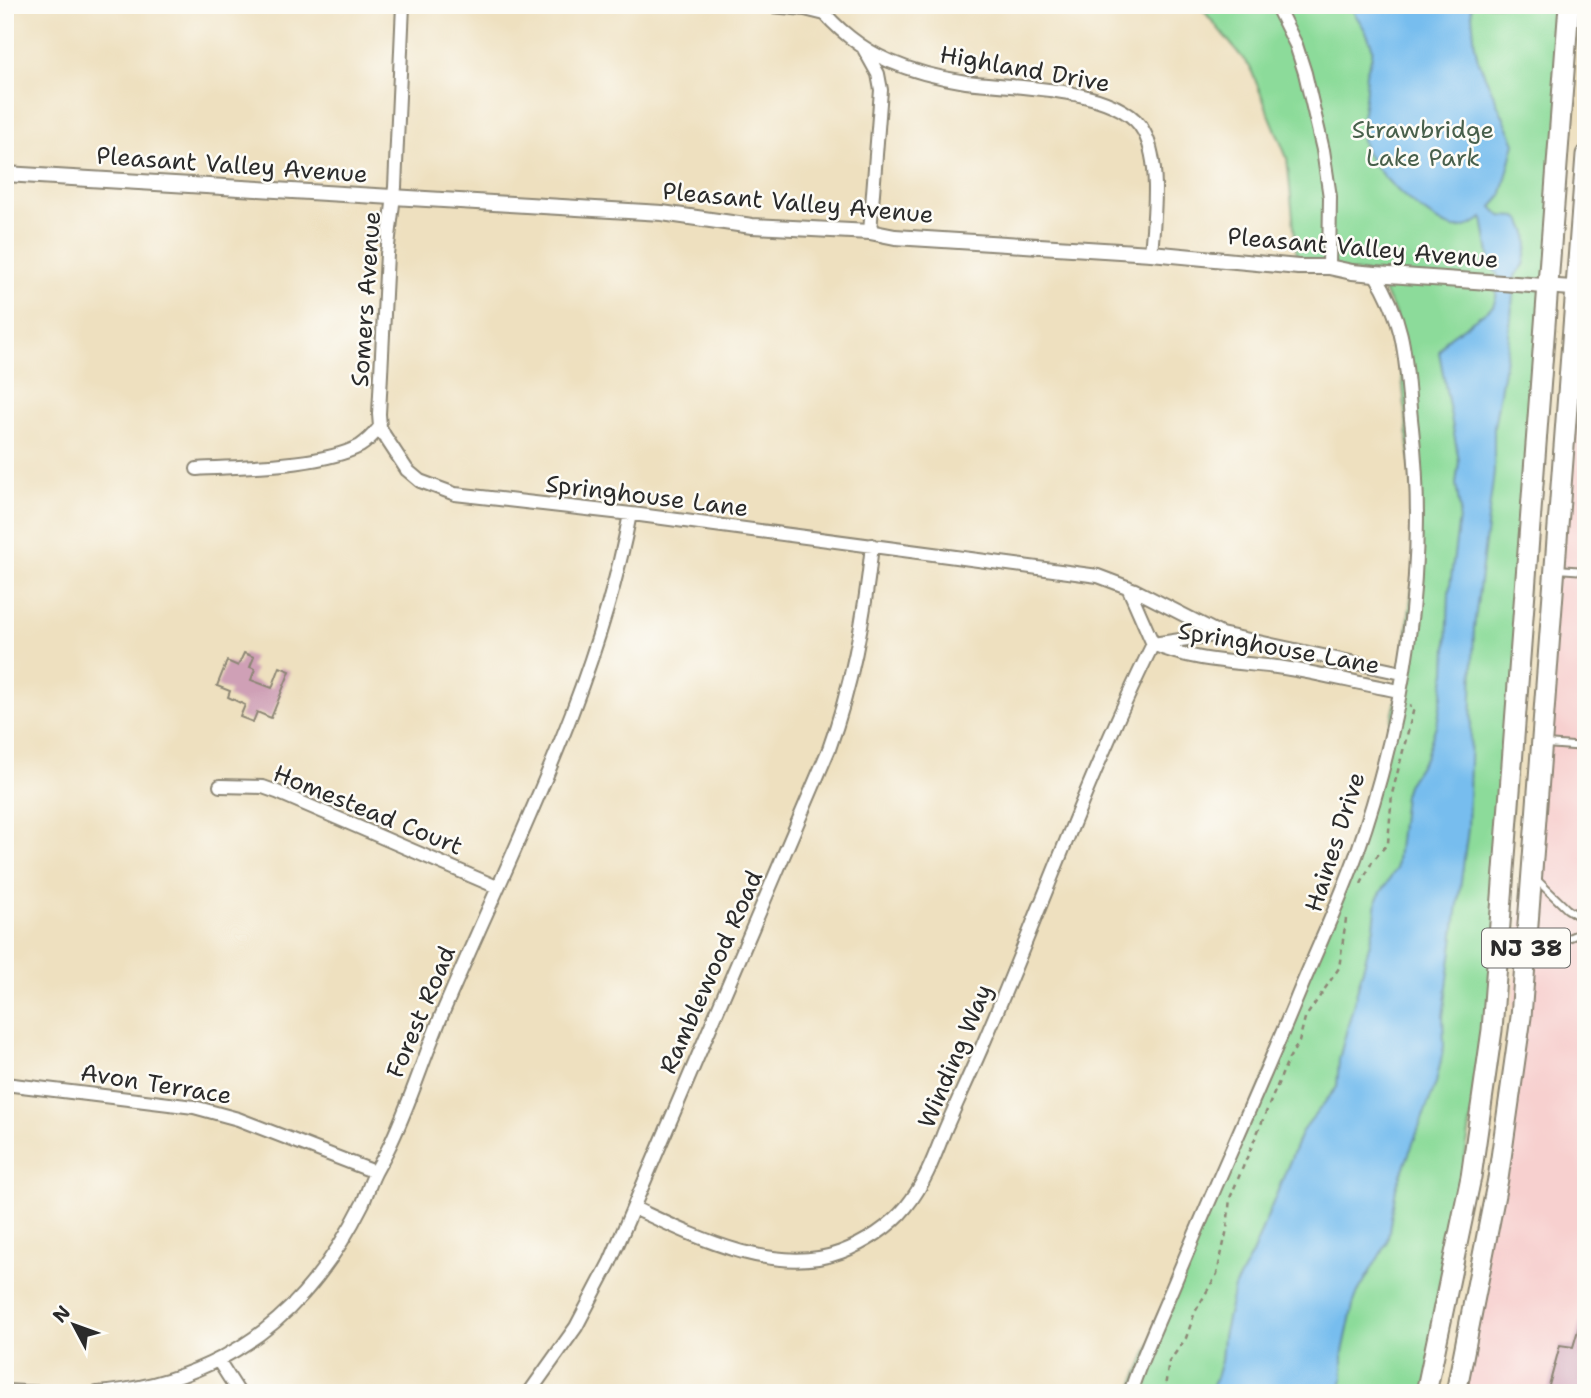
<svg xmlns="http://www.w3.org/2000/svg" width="1591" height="1398" viewBox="0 0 1591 1398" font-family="'Shantell Sans',sans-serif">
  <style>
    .built { fill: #f7d0cf }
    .green { fill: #8cdb9a; stroke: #5c8362; stroke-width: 2 }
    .water { fill: #77bdee; stroke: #51748c; stroke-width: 2 }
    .building { fill: #cfa0b6 }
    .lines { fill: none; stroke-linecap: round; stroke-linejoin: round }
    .service-casing { stroke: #8c8675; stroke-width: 10 }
    .minor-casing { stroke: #8c8675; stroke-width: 16 }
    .tertiary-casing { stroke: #8c8675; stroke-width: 18 }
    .trunk-casing { stroke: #8c8675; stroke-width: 23 }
    .path { stroke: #8c8675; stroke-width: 2.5; stroke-dasharray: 5 5; stroke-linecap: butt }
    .service { stroke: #fff; stroke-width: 6 }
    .minor { stroke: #fff; stroke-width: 12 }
    .tertiary { stroke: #fff; stroke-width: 14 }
    .trunk { stroke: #fff; stroke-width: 19 }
    .labels { text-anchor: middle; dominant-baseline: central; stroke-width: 5; stroke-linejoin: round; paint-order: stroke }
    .shield { fill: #fdfcf7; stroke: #6a6a68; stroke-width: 2 }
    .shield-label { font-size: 23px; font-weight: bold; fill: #2b2b2b }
    .street-label { font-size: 24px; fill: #2b2b2b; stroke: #fdfcf7 }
    .park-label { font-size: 24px; fill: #48604c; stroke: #fdfcf7 }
  </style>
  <rect width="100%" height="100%" fill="#fdfcf7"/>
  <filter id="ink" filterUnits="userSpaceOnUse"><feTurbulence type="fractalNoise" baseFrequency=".0143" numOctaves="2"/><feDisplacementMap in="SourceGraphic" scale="14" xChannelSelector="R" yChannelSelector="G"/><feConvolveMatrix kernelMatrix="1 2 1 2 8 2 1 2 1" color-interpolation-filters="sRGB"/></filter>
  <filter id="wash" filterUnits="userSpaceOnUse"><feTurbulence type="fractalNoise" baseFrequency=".00686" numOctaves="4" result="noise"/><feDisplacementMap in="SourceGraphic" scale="28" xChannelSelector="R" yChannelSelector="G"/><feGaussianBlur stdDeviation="1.57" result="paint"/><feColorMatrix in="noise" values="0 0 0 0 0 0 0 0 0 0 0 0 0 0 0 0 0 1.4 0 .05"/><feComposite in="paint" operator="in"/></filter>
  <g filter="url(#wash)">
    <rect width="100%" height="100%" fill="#eee0bf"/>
    <path class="built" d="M1586 155V1393H1457L1498 1179Z"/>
    <path class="green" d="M1199 5H1569L1501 939 1426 1393H1130L1331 921 1376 789 1402 673 1418 540 1396 315 1375 274 1298 267 1287 158 1250 67Z"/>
    <path class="water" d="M1349 5H1471L1475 46 1478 60 1515 143 1501 197 1492 207 1501 216 1517 217 1522 221 1527 233 1528 246 1524 265 1515 276 1508 346 1494 427V473L1474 628 1468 829 1443 1017 1444 1046 1436 1083 1396 1188 1387 1243 1358 1292 1353 1305 1343 1352V1379L1338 1393H1211L1221 1361 1223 1336 1234 1288 1253 1252 1302 1131 1337 1087 1339 1059 1374 927 1377 899 1396 869 1404 795 1407 785 1426 756 1438 719 1446 671 1449 593 1460 510 1456 484 1459 461 1439 352 1446 340 1493 306 1496 298 1498 275 1491 266 1483 218C1476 223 1463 230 1454 228 1428 222 1372 172 1364 147 1357 128 1365 108 1366 89 1366 84 1365 79 1366 73 1368 65 1374 57 1372 48 1369 33 1357 18 1349 5Z"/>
    <g id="blocks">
      <path class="building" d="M244 653 254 657 250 667 255 669 251 680 272 688 280 667 290 671 271 718 257 712 253 722 240 717 245 705 228 697 230 691 217 686 227 661 238 666Z
        M1583 1313 1586 1314V1393H1547L1560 1345 1573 1347Z"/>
    </g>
  </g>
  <g filter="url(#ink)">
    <use href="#blocks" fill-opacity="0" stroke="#8c8675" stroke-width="2"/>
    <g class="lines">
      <defs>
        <path id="service" d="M1557 569 1586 571
          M1546 744 1586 747
          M1537 880 1567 909 1586 921
          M1529 962C1547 947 1564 939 1586 931"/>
        <path id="minor" d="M403 5 395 187 387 254 379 414 380 427 384 435 407 470 420 481 455 494 640 515 1098 576 1135 590 1221 634 1402 673
          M759 5 805 9 825 14
          M818 5C835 28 863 50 889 61 912 71 940 78 966 82 1012 88 1121 86 1144 132 1161 164 1154 218 1151 253
          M1276 5 1296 45 1305 73 1323 150 1330 197 1329 267
          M863 47 878 74 881 90 870 232
          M197 469C243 466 319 467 360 446 368 441 374 434 380 427
          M1128 587 1153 644C1193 662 1241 662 1284 668 1323 674 1361 684 1400 691
          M1153 644 1221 634
          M220 786 263 787 277 792 497 887
          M5 1084 194 1107 238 1119 375 1172
          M634 1208C694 1236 775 1277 841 1252 865 1243 890 1227 906 1207 924 1185 934 1158 944 1132 956 1104 969 1077 981 1049 1039 915 1088 775 1153 644
          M218 1360 239 1393
          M5 1391 45 1393
          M97 1393C176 1387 250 1354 303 1294 327 1267 347 1235 363 1203 367 1193 370 1183 375 1173 379 1165 384 1157 388 1149 409 1107 424 1056 443 1012 512 850 597 689 630 514
          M529 1393 576 1327 610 1262 829 749C853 682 865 616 872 545
          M1130 1393C1143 1352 1163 1312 1179 1272 1217 1181 1258 1092 1296 1000 1316 951 1339 903 1357 853 1404 718 1428 570 1412 428 1405 368 1409 328 1375 274"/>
        <path id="tertiary" d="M5 174 662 213 752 226 870 232 895 237 1151 253 1298 267H1329L1352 272 1375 274 1586 289"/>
        <path id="trunk" d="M1426 1393 1471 1177 1492 1030 1569 5
          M1456 1393 1498 1179 1521 1017 1586 155"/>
      </defs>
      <use href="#service" class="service-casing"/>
      <use href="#minor" class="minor-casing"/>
      <use href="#tertiary" class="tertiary-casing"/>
      <use href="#trunk" class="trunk-casing"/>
      <path class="path" d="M1361 884 1372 862 1388 843 1392 794 1414 708 1409 706
        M1164 1393 1169 1362 1186 1338 1195 1312 1217 1274 1227 1229 1230 1198 1288 1060 1299 1042 1305 1018 1339 968 1346 919"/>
      <use href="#service" class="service"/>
      <use href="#minor" class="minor"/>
      <use href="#tertiary" class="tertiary"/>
      <use href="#trunk" class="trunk"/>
    </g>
  </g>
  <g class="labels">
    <rect class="shield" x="1482" y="928.5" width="88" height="39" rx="5"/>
    <g class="shield-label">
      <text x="1526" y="948">NJ 38</text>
    </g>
    <g class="street-label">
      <text transform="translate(1025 69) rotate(10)">Highland Drive</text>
      <text transform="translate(232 165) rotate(4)">Pleasant Valley Avenue</text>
      <text transform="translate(798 203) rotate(5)">Pleasant Valley Avenue</text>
      <text transform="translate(1363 248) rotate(5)">Pleasant Valley Avenue</text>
      <text transform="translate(366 299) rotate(-86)">Somers Avenue</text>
      <text transform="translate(647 496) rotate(7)">Springhouse Lane</text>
      <text transform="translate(1279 648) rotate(10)">Springhouse Lane</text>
      <text transform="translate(368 810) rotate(22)">Homestead Court</text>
      <text transform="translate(1335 842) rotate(-72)">Haines Drive</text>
      <text transform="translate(711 972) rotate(-66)">Ramblewood Road</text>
      <text transform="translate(421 1012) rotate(-67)">Forest Road</text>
      <text transform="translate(955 1056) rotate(-67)">Winding Way</text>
      <text transform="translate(156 1084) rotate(9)">Avon Terrace</text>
    </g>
    <g class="park-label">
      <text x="1423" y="130">Strawbridge<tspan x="1423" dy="28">Lake Park</tspan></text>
    </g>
  </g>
  <rect width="1591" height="1398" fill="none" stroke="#fdfcf7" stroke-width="28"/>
  <g transform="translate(74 1325) rotate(311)" stroke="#fdfcf7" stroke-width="5" paint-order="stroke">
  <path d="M0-5L12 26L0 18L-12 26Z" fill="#2b2b2b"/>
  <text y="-10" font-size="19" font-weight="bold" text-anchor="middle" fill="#2b2b2b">N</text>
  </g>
</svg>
